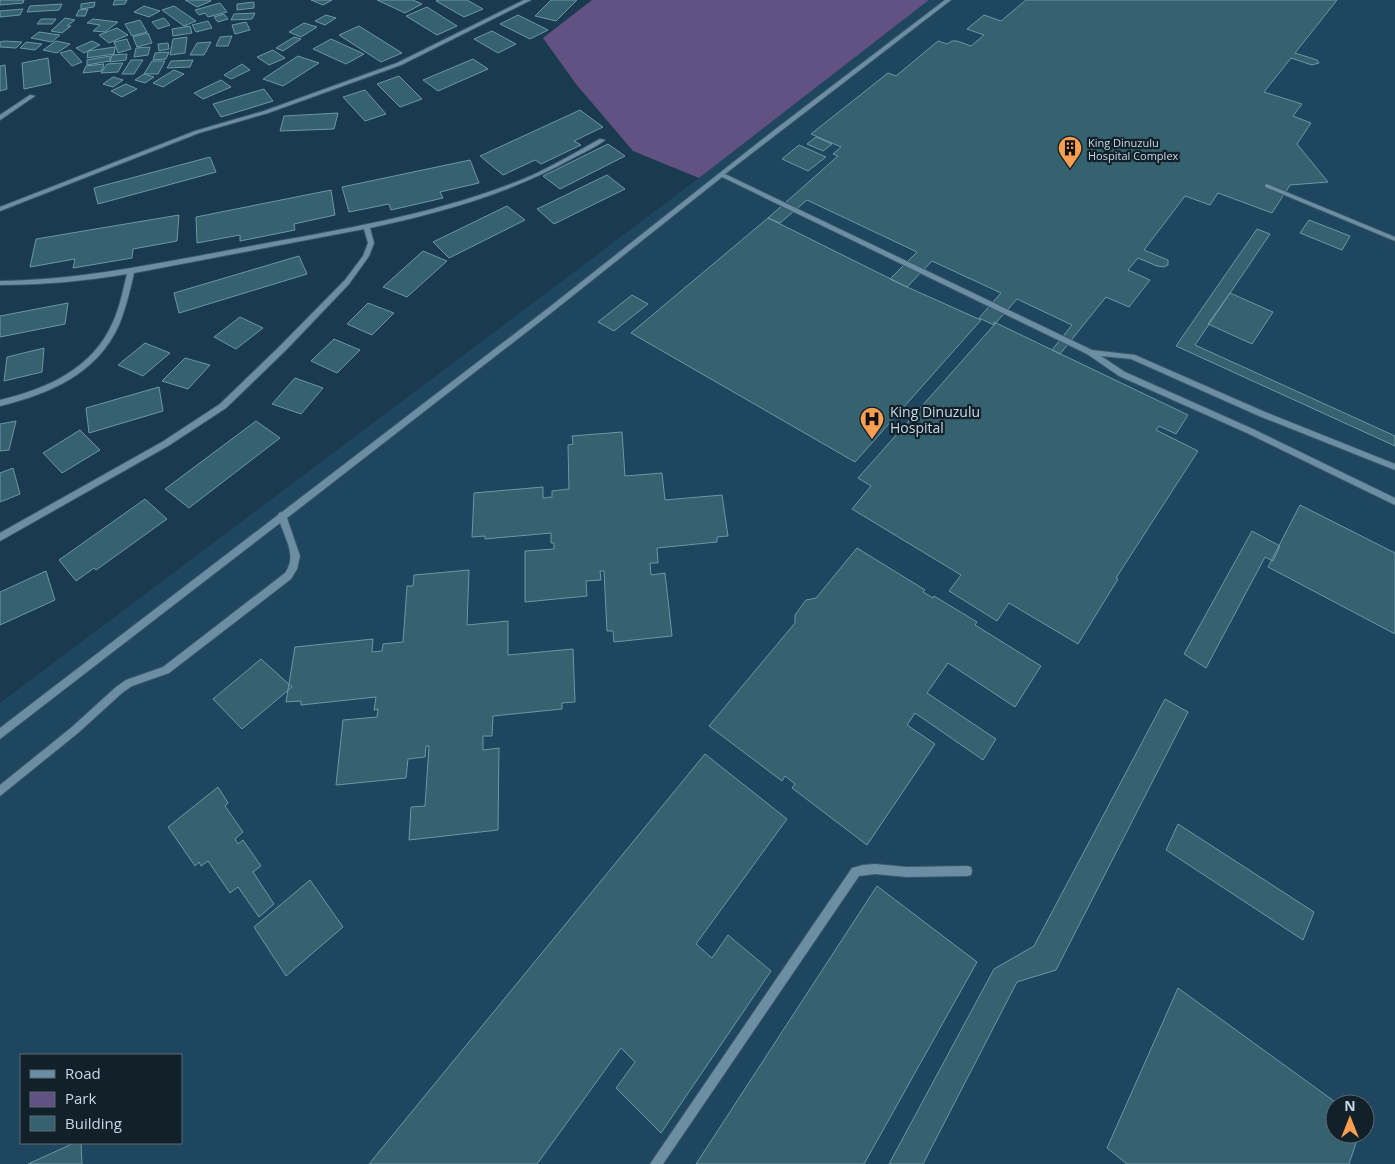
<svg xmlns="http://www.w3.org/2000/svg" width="1395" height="1164" viewBox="0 0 1395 1164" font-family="'Open Sans',sans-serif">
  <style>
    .built { fill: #1e465f; fill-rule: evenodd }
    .green { fill: #625183 }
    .building { fill: #36616e; stroke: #6b97a5 }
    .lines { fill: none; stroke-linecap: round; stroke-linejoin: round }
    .minor-casing { stroke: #3b5869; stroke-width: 2 }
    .minor { fill: #6b8ea5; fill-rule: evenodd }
    .labels { text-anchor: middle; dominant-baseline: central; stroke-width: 4.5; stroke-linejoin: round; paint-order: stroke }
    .far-poi-label { font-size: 11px; fill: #c6d8e5; stroke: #12202a; text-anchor: start }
    .poi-label { font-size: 14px; fill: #c6d8e5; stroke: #12202a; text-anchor: start }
  </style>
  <rect width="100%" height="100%" fill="#1a3b4f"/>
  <path class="built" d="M929 0H1395V1164H0V703L699 178ZM21 1055H181V1143H21ZM1335 1104H1365V1134H1335Z"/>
  <path class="green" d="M592 0H929L699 178 633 151 576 84 543 38Z"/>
  <path class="building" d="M0 0H24L23 3 0 5Z
    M115 0H127L125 4 113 5Z
    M185 0H210L211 1 197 7Z
    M311 0H332L323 5Z
    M377 0H413L422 4 405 13Z
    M439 0H467L483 9 464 17 436 1Z
    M551 0H577L556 21 535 16Z
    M1026 0H1337L1295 53 1317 60 1319 63 1312 65 1291 58 1264 92 1302 104 1293 116 1311 123 1297 144 1328 182 1290 185 1272 213 1218 193 1210 205 1185 196 1144 250 1168 260V265L1164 267 1157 266 1138 258 1128 270 1150 280 1129 307 1106 297 1060 354 1052 350 1072 325 1017 299 994 325 979 318 1001 293 932 261 907 287 890 279 917 252 807 200 780 223 768 218 838 156 833 154 841 147 811 134 888 73 896 76 938 41 947 44 952 41H957L971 46 984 35 967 29 984 15 1001 21Z
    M95 2 94 7 81 9V4Z
    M254 2V8L237 10V4Z
    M220 3 227 12 208 17 205 13 199 15 195 10Z
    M62 4 59 10 27 12 30 6Z
    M144 6 160 11 149 17 134 12Z
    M174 6 196 21 184 26 162 10Z
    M427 7 457 26 437 35 406 16Z
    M23 9 20 15 0 17V11Z
    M88 9 85 16H76L79 10Z
    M255 13 252 19 231 20 234 14Z
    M224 14 228 19 218 22 214 17Z
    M326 15 336 18 325 25 315 21Z
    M518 15 548 30 530 39 500 24Z
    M65 18 75 20 67 26H71L62 33 51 31Z
    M164 18 170 25 158 29 152 22Z
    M41 19H56L52 24H37Z
    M93 19 118 22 105 32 93 31 100 25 87 23Z
    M140 20 147 32 132 36 125 24Z
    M208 21 212 28 196 32 192 25Z
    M246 22 250 30 235 34 232 25Z
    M304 23 317 27 301 37 289 32Z
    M190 26 192 33 173 36 172 29Z
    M359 26 402 53 381 62 339 35Z
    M117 28 128 35 109 43 99 35Z
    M492 31 516 44 498 53 474 39Z
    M39 32 60 35 52 42 31 38Z
    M148 33 152 43 137 47 133 37Z
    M232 36 228 46H216L220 37Z
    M187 37 185 53 170 55 173 39Z
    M294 37 301 39 283 51 276 48Z
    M127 39 131 49 118 53 114 42Z
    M331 39 364 54 346 64 313 49Z
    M5 41 22 42 16 48 0 47V42Z
    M56 41 70 44 57 53 43 50Z
    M92 41 100 45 84 53 76 48Z
    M26 42 42 44 35 50 20 48Z
    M211 42 204 55H190L197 43Z
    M168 43 169 49 159 51 158 44Z
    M115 47 114 54 87 58 88 51Z
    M150 47 148 55 134 57 136 48Z
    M71 50 82 62 72 66 60 53Z
    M273 50 285 58 269 65 257 57Z
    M169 52 166 59 153 60 155 53Z
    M127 54 126 60 110 62 112 55Z
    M110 56V61L87 65V60Z
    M298 56 319 63 283 86 263 79Z
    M48 58 51 83 24 89 22 63Z
    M473 59 488 69 438 91 423 80Z
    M131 60H143L134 74H122Z
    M193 60 190 67 167 68 171 61Z
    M152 61H165L158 74H144Z
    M123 63 118 72 101 73 107 64Z
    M104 64 102 71 83 73 86 66Z
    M242 64 250 70 231 79 224 75Z
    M5 65 7 89 0 91V66Z
    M174 70 184 74 163 87 153 83Z
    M144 74 154 77 145 83 135 80Z
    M399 76 422 99 400 107 377 84Z
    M113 77 123 80 113 87 103 84Z
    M221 80 231 87 203 99 194 93Z
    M126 84 137 89 122 97 111 91Z
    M264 89 273 101 221 117 213 104Z
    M365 90 386 114 365 121 343 97Z
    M580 110 603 127 574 141 581 145 541 164 535 160 503 175 480 156Z
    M338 113 334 129 280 131 284 116Z
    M816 137 832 144 823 151 807 144Z
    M608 144 625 156 560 189 543 176Z
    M799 145 826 157 808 171 782 159Z
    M210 157 216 172 98 204 94 188Z
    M470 160 479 183 440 192 443 198 391 210 389 204 349 212 342 187Z
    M607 175 625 189 554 224 537 209Z
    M331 190 335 215 294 224 295 230 240 241V235L197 243 196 217Z
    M507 206 525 220 449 258 433 242Z
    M179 215 177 241 133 249 132 258 73 268 75 259 30 267 36 239Z
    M768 218 907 287 981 320 855 462 631 333Z
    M1309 220 1350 236 1342 250 1300 233Z
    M1257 229 1270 234 1195 345 1395 436V446L1176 346Z
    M423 251 447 261 407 297 383 287Z
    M299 256 307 274 179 313 174 293Z
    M1230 293 1273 312 1252 344 1208 324Z
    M632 295 648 304 614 331 598 322Z
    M68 303 65 324 0 337V316Z
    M368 303 394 313 372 335 347 324Z
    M240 317 263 328 236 349 214 337Z
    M994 322 1188 415 1176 434 1159 426 1156 430 1198 451 1116 578 1118 579 1078 644 1009 603 997 621 949 591 961 575 852 509 871 486 858 478 994 325Z
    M334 339 360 350 337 373 311 361Z
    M145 343 170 353 143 376 118 365Z
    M44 348 42 372 4 381 7 357Z
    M185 358 210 365 188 389 162 381Z
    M295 378 323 388 301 414 272 404Z
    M159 387 163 411 89 433 86 408Z
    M16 421 9 450 0 451V424Z
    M256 421 280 438 189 508 165 489Z
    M80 430 100 450 62 473 43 453Z
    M622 432 625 476 662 473 665 500 722 495 728 536 717 537V542L657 548 658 563H650L651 575 665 573 672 636 614 642 613 631H607L604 571H600L601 580 586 581 587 596 525 602V551L554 549V543H551V533L485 539V536L472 537 474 493 543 487V498L552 497V491L569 489 568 445 573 444 572 436Z
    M13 468 20 494 0 502V473Z
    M145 499 167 519 96 570 94 568 76 581 59 560Z
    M1300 505 1395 553V634L1268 567Z
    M1252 531 1280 546 1273 561 1265 557 1206 668 1184 654Z
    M857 548 925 590 923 592 933 598 934 596 977 622 975 625 1041 666 1015 707 948 663 927 693 996 739 983 760 915 713 907 725 935 744 867 845 792 788 795 784 785 776 782 781 709 726 795 623V615L806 600 816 598Z
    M469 570 467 625 508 621V655L573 649 575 702 562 703V709L493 716 492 736H483V750L499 748 498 830 409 840 411 807 425 806 429 746H426L425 757 408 759 406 778 336 785 343 720 377 717 378 709 374 710 376 697 301 705V701L286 702 295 647 373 639 372 652 382 651 383 644 403 642 407 586H413L414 575Z
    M46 571 55 600 0 625V592Z
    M261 659 292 687 242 729 213 699Z
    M1165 699 1188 712 1056 970 1017 982 923 1164H889L994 969 1034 946Z
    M705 754 787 819 696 944 712 958 728 935 771 971 661 1133 616 1088 635 1062 621 1048 537 1164H369Z
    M218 787 228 803 225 806 243 832 235 839 238 844 243 840 261 866 253 872 274 904 259 917 238 887 230 893 208 861 201 866 199 862 195 866 168 827Z
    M1178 824 1314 912 1303 940 1166 850Z
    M310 880 343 927 286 976 254 927Z
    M877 886 977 962 864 1164H696Z
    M1178 988 1338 1104H1335V1134H1359L1349 1164H1127L1107 1148Z
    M74 1143H81L82 1164H28Z"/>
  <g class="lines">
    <defs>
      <path id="minor" d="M524 0H531L401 65 268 113 199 133 0 211V207L195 131 264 111 397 63Z
        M945 0H951L725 174 1092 350 1135 355 1265 412 1395 464V470L1259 416 1131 359 1101 356 1125 372 1253 429 1395 498V505L1247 433 1119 376 1087 354 722 177 551 313 287 518 300 556 297 569 291 579 169 673 132 686 122 693 78 733 0 796V785L72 727 116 687 126 680 163 667 285 573C297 557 286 540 280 523L0 739V728L278 515 279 513 282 512 547 309 773 131Z
        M30 95 35 96 0 120V115Z
        M600 139 605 140C596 147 585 152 575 157 512 193 440 213 370 228L374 243 369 256 349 284 286 350 226 408 168 446 0 541V533L162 442 220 404 280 346 345 280 363 256 368 243 364 229 134 273C130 290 126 308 119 325 97 374 49 394 0 406V400C46 389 93 369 113 322 120 307 123 290 127 274 85 281 43 285 0 285V281C78 280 149 265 225 251 329 231 435 217 533 175 556 164 578 151 600 139Z
        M1267 184 1395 237V241L1265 187V185Z
        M875 864 907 867 967 866 971 867 972 871 971 875 967 876 907 877 875 874 859 876 663 1164H650L852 868 863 865Z"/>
    </defs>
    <use href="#minor" class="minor-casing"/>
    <use href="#minor" class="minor"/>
  </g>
  <defs>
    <symbol id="building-pin" viewBox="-11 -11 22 30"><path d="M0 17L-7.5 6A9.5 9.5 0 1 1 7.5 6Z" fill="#fb9e50" stroke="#12202a"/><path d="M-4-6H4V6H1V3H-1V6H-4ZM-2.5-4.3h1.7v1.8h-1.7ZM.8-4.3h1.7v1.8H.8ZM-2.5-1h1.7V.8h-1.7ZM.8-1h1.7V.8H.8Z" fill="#111"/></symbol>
    <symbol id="hospital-pin" viewBox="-11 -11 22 30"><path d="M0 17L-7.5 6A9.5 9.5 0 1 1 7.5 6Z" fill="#fb9e50" stroke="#12202a"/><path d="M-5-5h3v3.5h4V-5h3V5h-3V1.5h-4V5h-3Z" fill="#111"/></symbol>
  </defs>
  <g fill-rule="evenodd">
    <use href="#building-pin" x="1056" y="134" width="28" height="38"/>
    <use href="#hospital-pin" x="858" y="405" width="28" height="38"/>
  </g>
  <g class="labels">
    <g class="far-poi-label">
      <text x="1088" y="142">King Dinuzulu<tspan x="1088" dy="13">Hospital Complex</tspan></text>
    </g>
    <g class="poi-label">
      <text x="890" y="411">King Dinuzulu<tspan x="890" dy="16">Hospital</tspan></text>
    </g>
  </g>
  <rect x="20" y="1054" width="162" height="90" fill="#12202a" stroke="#5a6a75"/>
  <rect x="30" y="1070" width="25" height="8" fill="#6b8ea5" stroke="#5a6a75"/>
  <text x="65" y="1079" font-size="15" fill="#c6d8e5">Road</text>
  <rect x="30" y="1092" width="25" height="15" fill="#625183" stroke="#5a6a75"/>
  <text x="65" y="1104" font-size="15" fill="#c6d8e5">Park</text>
  <rect x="30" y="1116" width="25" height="15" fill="#36616e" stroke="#5a6a75"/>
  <text x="65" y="1129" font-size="15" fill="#c6d8e5">Building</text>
  <g transform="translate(1350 1119)"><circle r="24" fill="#12202a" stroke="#5a6a75"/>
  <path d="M0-4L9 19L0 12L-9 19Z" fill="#fb9e50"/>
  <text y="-8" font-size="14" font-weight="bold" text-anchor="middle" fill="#c6d8e5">N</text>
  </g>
</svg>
